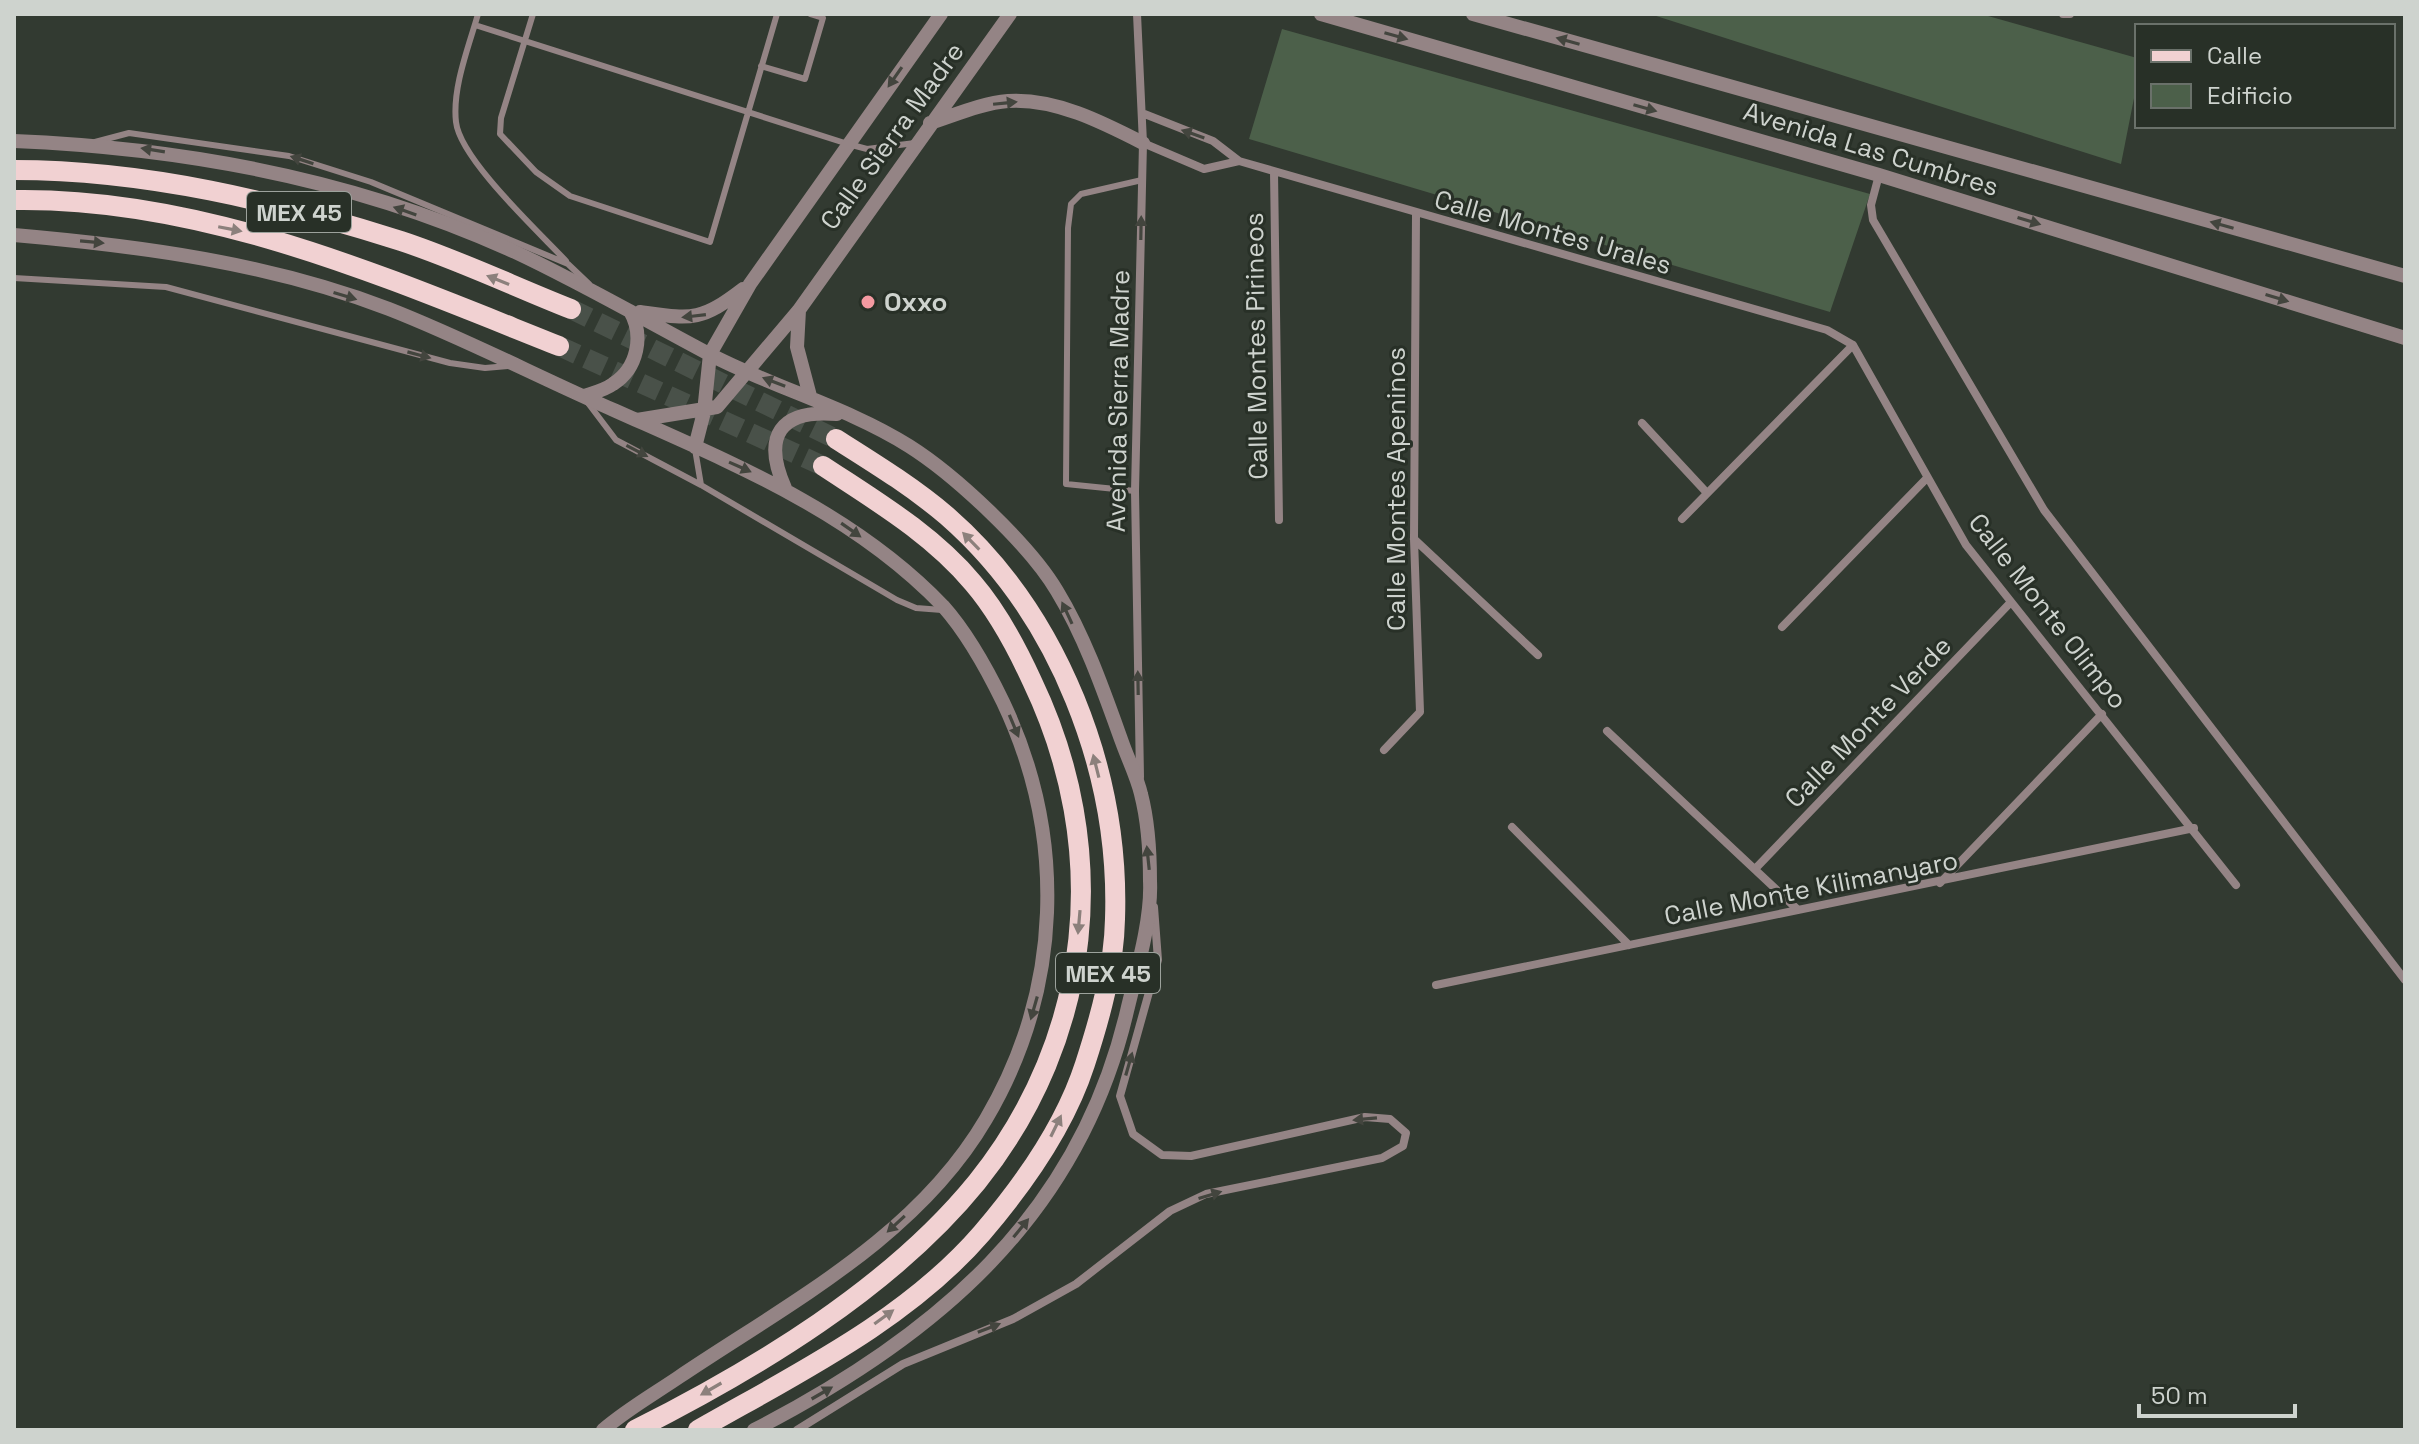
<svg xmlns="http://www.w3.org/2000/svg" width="2419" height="1444" viewBox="0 0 2419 1444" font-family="'Space Grotesk',sans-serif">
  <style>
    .building { fill: #4c604a }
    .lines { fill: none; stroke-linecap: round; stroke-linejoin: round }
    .primary-tunnel { stroke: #495149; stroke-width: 20; stroke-dasharray: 20 10; stroke-linecap: butt }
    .service { stroke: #948485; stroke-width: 6 }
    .minor { stroke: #948485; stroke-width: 8 }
    .tertiary { stroke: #948485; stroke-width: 14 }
    .primary { stroke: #f1d1d2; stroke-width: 20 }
    .oneway { fill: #43453e }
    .oneway2 { fill: #8c807c }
    .poi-dot { fill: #f49aa1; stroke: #283027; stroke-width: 3 }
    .labels { text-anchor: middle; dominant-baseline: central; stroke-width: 6; stroke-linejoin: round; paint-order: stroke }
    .shield { fill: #283027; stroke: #9ca29c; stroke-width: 2 }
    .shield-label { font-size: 24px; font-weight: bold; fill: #ced3ce }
    .street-label { font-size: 26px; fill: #ced3ce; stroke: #283027 }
    .poi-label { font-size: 26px; font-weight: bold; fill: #ced3ce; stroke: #283027; text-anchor: start }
  </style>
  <rect width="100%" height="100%" fill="#323a31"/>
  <path class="building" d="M1650 14H1981L2137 58V83L2121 164Z
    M1282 29 1870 194 1830 312 1249 139Z"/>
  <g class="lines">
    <path class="primary-tunnel" d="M571 309 836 439
      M559 346 823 466"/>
    <path class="service" d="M478 14C469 46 452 88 456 122 460 159 539 232 566 261
      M533 14 501 118 500 134 536 172 570 196 710 242 777 14
      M475 25 848 144 867 149 915 143
      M761 66 805 79 823 18 810 14
      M95 142 129 133 289 156 371 182 568 264 589 284
      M14 278 166 287 450 363 485 368 508 366
      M588 403 616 440 701 485 897 600 916 608 942 610
      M695 449 701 485
      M1135 491 1066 484 1068 228 1071 204 1081 194 1142 180"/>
    <path class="minor" d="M1137 14 1143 143 1135 491 1140 777
      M2063 14H2070
      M1142 113 1213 141 1239 161 1827 330 1853 345
      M1143 143 1204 169 1239 161
      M1274 172 1279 520
      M1879 175 1871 205 1873 220 2044 510 2405 980
      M1853 345 1966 545 2236 885
      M1642 423 1707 493
      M1682 519 1853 345
      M1414 539 1538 655
      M1782 627 1926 479
      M1607 731 1797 909
      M1384 750 1420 712 1414 539 1416 214
      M1512 827 1629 945
      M1755 869 2010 603
      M1940 883 2102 714
      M1436 985 2194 828
      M797 1430 903 1364 1013 1319 1076 1284 1170 1211 1206 1194 1382 1158 1403 1146 1406 1133 1390 1119 1365 1117 1191 1156 1162 1155 1133 1134 1120 1096 1158 960 1154 907"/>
    <path class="tertiary" d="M1321 14 1879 175 2405 338
      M1473 14 2405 276
      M930 123C955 115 982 103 1008 101 1055 98 1102 122 1143 143
      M14 141C185 148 358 180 515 252 581 283 645 320 709 354 774 388 847 407 909 446 955 475 1030 545 1057 591 1085 637 1104 692 1122 742 1128 759 1137 777 1141 794 1148 821 1150 854 1150 881 1152 920 1136 973 1127 1011 1079 1216 935 1337 754 1430
      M14 235C141 246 269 263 389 309 466 339 540 378 616 411 732 463 853 512 943 606 968 634 987 669 1003 702 1067 837 1062 990 986 1119 917 1237 789 1303 679 1377 654 1394 626 1410 603 1430
      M799 310 797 347 810 396
      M640 312C692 319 700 322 743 289
      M584 396C593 393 605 390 613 384 638 368 644 335 630 311
      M637 420 717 407 799 310 1010 14
      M695 447 704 412 710 354 750 284 941 14
      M785 488C762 436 780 409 837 414"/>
    <path class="primary" d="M14 170C146 170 276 201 401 241 459 260 515 287 571 309
      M14 200C204 197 385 277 559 346
      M635 1430C756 1369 891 1288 977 1182 1094 1036 1112 848 1032 681 1016 646 998 612 973 583 932 534 876 501 823 466
      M698 1430C796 1374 907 1320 982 1233 1024 1184 1065 1126 1085 1064 1100 1018 1114 968 1115 919 1120 772 1059 614 947 516 913 487 874 463 836 439"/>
  </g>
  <defs><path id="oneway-solid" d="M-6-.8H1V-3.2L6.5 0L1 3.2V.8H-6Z" transform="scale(2)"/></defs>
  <g class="oneway">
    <use href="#oneway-solid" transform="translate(1396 36) rotate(16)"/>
    <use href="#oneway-solid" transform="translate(1568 41) rotate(-164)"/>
    <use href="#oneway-solid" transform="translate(895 77) rotate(125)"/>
    <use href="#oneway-solid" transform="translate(1005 103) rotate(-6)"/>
    <use href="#oneway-solid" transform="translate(1645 108) rotate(16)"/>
    <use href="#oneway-solid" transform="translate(1193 134) rotate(-161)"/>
    <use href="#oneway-solid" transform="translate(153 150) rotate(-171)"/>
    <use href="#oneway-solid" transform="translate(302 160) rotate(-162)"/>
    <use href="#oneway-solid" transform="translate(405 211) rotate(-161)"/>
    <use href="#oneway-solid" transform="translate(2029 221) rotate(17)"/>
    <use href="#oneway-solid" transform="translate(2222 225) rotate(-164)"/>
    <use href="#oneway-solid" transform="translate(1141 228) rotate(-89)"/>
    <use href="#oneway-solid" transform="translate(92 242) rotate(5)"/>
    <use href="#oneway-solid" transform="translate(345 296) rotate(17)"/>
    <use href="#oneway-solid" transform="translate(2277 298) rotate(17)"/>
    <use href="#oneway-solid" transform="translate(694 316) rotate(173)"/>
    <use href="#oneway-solid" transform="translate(419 355) rotate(15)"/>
    <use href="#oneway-solid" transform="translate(774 382) rotate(-159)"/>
    <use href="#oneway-solid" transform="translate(637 451) rotate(28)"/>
    <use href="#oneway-solid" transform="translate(740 467) rotate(24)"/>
    <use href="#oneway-solid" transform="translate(851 530) rotate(35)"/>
    <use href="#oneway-solid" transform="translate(1067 613) rotate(-115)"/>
    <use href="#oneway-solid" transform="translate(1138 683) rotate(-91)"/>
    <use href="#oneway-solid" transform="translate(1014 726) rotate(67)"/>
    <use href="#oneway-solid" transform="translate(1148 858) rotate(-96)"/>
    <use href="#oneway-solid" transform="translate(1034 1008) rotate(106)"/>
    <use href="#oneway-solid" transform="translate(1129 1064) rotate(-74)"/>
    <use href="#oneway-solid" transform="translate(1365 1119) rotate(175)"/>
    <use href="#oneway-solid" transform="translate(1210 1195) rotate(-17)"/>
    <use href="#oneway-solid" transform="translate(896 1224) rotate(137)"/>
    <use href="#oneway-solid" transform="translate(1021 1228) rotate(-51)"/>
    <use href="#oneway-solid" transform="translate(989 1328) rotate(-21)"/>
    <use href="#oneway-solid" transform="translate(822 1393) rotate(-30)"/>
  </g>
  <g class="oneway2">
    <use href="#oneway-solid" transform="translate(230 229) rotate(11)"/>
    <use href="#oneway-solid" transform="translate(498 280) rotate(-158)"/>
    <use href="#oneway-solid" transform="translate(971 541) rotate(-134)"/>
    <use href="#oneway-solid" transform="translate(1096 766) rotate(-104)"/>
    <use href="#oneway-solid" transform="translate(1079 922) rotate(95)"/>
    <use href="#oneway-solid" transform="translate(1056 1126) rotate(-64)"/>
    <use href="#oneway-solid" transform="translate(884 1317) rotate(-36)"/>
    <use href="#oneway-solid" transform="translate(711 1389) rotate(150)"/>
  </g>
  <circle class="poi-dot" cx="868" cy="302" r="8"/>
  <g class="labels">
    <g class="shield">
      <rect x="247" y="192" width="104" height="40" rx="6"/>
      <rect x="1056" y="953" width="104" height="40" rx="6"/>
    </g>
    <g class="shield-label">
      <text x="299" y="212">MEX 45</text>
      <text x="1108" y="973">MEX 45</text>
    </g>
    <g class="street-label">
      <text transform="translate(892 136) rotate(-54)">Calle Sierra Madre</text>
      <text transform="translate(1871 149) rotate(17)">Avenida Las Cumbres</text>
      <text transform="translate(1553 232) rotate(16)">Calle Montes Urales</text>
      <text transform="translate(1256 346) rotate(-91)">Calle Montes Pirineos</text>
      <text transform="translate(1118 401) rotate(-89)">Avenida Sierra Madre</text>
      <text transform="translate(1396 489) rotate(-90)">Calle Montes Apeninos</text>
      <text transform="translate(2048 611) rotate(52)">Calle Monte Olimpo</text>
      <text transform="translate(1868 722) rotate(-46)">Calle Monte Verde</text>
      <text transform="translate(1811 888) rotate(-11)">Calle Monte Kilimanyaro</text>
    </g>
    <g class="poi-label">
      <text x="884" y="302">Oxxo</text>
    </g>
  </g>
  <rect width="2419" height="1444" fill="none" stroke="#ced3ce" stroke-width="32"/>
  <rect x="2135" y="24" width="260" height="104" fill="#283027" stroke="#6a716a" stroke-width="2"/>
  <rect x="2151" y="50" width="40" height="12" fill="#f1d1d2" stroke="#6a716a" stroke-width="2"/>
  <text x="2207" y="64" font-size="24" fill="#ced3ce">Calle</text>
  <rect x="2151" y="84" width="40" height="24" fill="#4c604a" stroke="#6a716a" stroke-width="2"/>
  <text x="2207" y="104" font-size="24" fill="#ced3ce">Edificio</text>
  <path d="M2139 1404v12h156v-12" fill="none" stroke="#ced3ce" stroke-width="4"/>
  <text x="2151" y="1404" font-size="24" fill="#ced3ce" stroke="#283027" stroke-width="6" paint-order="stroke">50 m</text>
</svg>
